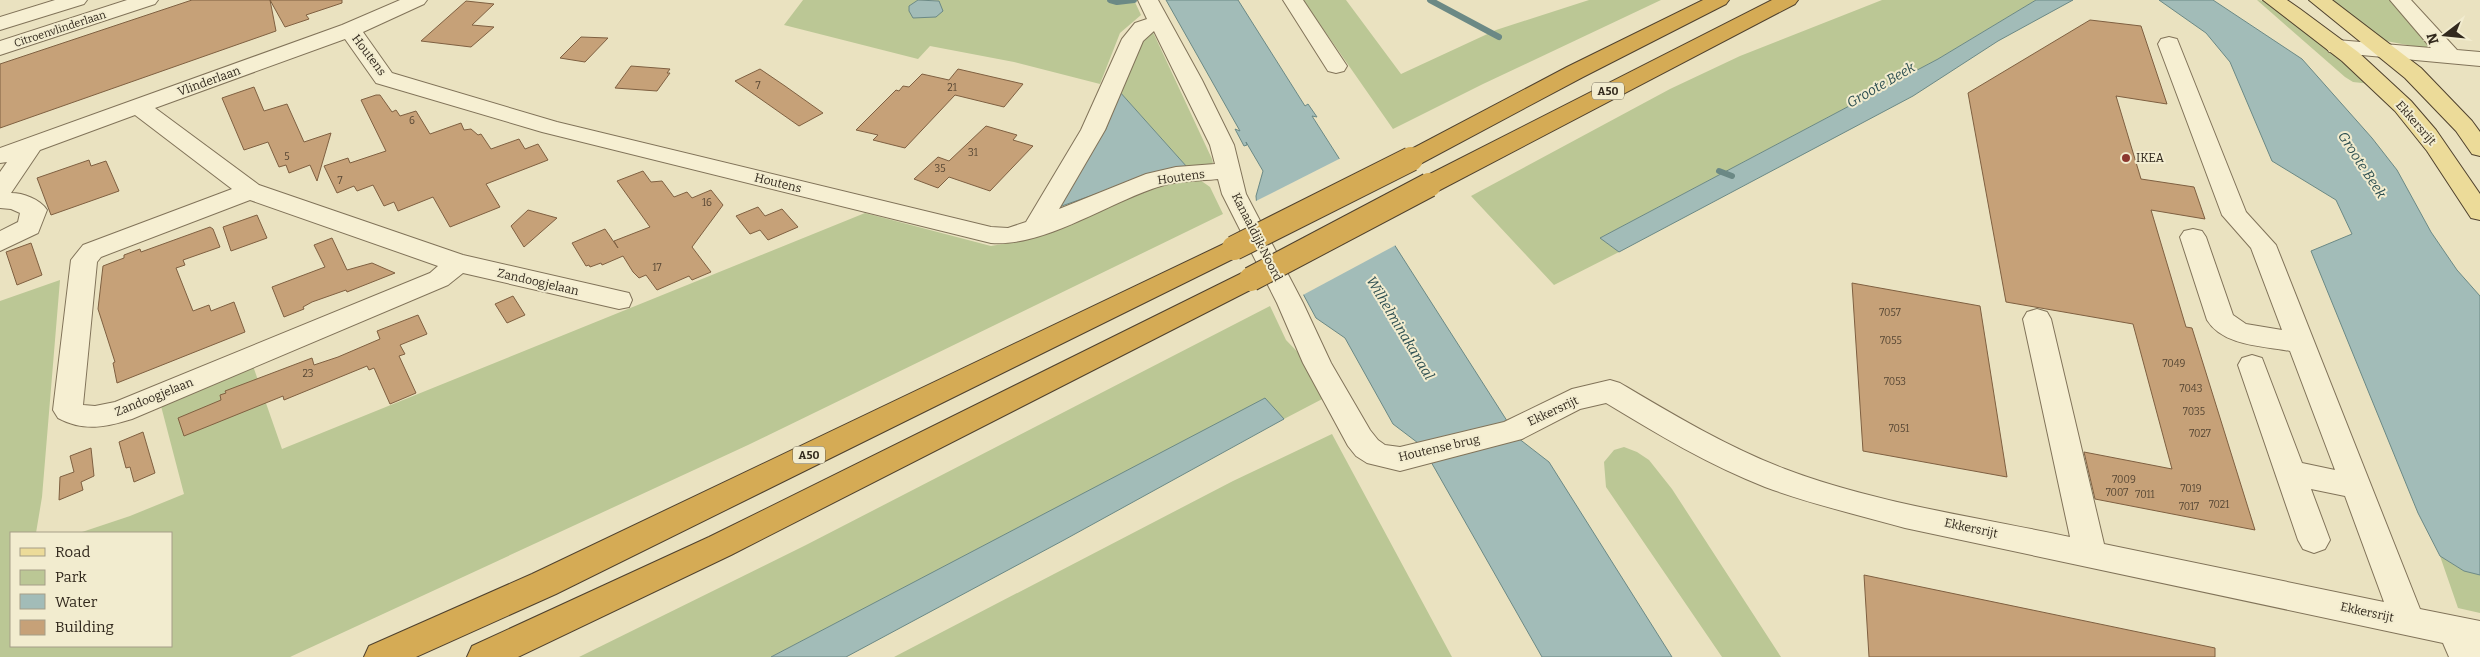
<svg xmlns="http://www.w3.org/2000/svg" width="2480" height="657" viewBox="0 0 2480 657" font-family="Bitter,serif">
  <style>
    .green { fill: #bbc795 }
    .water { fill: #a2bcb8; stroke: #6b8985 }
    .pier { fill: #eae2c0 }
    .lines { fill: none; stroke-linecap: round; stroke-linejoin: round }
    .stream { stroke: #6b8985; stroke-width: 6 }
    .building { fill: #c6a178; stroke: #7f6041 }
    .minor-casing { stroke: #817359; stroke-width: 2 }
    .major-casing { stroke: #4f412d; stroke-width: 2 }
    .highway-casing { stroke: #4f412d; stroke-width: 2 }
    .minor { fill: #f6efd2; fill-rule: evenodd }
    .major { fill: #ecdb99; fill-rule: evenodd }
    .highway { fill: #d5ab55; fill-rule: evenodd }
    .highway-bridge-casing { stroke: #4f412d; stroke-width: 26; stroke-linecap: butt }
    .highway-bridge { stroke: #d5ab55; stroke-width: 24 }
    .poi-dot { fill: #8c372e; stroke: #f2eccf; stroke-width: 2 }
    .labels { text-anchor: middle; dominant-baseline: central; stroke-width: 4; stroke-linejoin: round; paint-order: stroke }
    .number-label { font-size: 10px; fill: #574734 }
    .far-street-label { font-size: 11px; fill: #32291d; stroke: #f2eccf }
    .shield { fill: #f2eccf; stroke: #6c6452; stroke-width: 1 }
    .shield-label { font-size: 11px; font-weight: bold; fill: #32291d }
    .street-label { font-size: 12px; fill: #32291d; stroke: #f2eccf }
    .poi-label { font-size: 12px; fill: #32291d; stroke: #f2eccf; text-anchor: start }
    .water-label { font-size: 14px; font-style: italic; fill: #2d4f51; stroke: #f2eccf }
  </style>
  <rect width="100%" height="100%" fill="#eae2c0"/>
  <path class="green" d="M803 0H918L909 6 939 1 931 0H1134L1141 15 1120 33 1100 84 1014 62 930 46 918 59 784 25Z
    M1303 0H1346L1401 74 1496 30 1589 0H1661L1483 84 1393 129Z
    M1882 0H2036L1938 59 1600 238 1619 252 1554 285 1471 196 1670 89 1740 56Z
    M2257 0C2282 0 2349 66 2371 84L2353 82 2345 77Z
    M2328 0H2394L2433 46 2429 49 2386 41 2371 33Z
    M1152 30 1212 159 1213 163 1210 165 1187 167 1119 91 1129 58Z
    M1200 180 1210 187 1223 214 748 445 290 657H0V301L60 280 42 497 36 533H11V646H171V533H79L130 516 184 494 161 406 253 366 282 449 865 213 991 246 1008 243 1068 223 1161 183Z
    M1270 306 1286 340 1314 369 1328 396 1284 419 1265 399 771 657H579L806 545Z
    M1332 434 1452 657H894L1233 481Z
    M1624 447 1637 452 1649 460 1672 489 1781 657H1722L1606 487 1604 462 1614 450Z
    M2440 556 2464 571 2480 575V613L2458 608Z"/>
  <path class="water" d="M918 0 939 1 943 11 936 17 913 18 909 11V6Z
    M1166 0H1238L1305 106 1308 104 1317 117 1312 116 1518 438 1549 462 1672 657H1542L1422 446 1393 424 1345 338 1316 318 1257 208 1256 196 1263 171 1246 142 1247 145 1244 146 1235 129 1240 131Z
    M2036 0H2073L1998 41 1913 96 1619 252 1600 238 1938 59Z
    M2159 0H2213L2302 59 2372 138 2397 170 2431 232 2457 270 2480 296V575L2464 571 2440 556 2418 513 2311 251 2352 234 2336 200 2272 161 2230 62 2206 33Z
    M1119 91 1187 167 1130 182 1056 208 1067 185 1106 129Z
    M1265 398 1284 419 1064 540 846 657H771Z"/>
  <path class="pier" d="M1341 158 1396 245 1301 296 1255 209 1254 202Z"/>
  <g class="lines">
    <path class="stream" d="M1110 0 1117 2 1134 0
      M1430 0 1499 37
      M1719 171 1732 176"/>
  </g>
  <path class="building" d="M192 0H270L276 31 0 128V64Z
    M270 0H342V3L306 15 309 19 285 27Z
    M466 1 494 4 472 25 494 27 471 47 421 41Z
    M2090 20 2141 26 2167 104 2116 96 2141 179 2194 187 2205 219 2151 210 2186 327 2192 328 2255 530 2095 499 2084 452 2172 469 2133 324 2006 302 1968 93Z
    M581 37 608 38 585 62 560 58Z
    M631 66 670 69 667 73H670L657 91 615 88Z
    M760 69 785 86 823 113 799 126 735 81Z
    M958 69 1023 84 1004 107 955 95 905 148 873 140 878 135 856 130 896 90 899 91 903 86 909 87 922 74 949 80Z
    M254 87 264 111 287 104 304 142 331 133 317 181 310 165 289 173 286 165 279 167 268 142 244 150 222 98Z
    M376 95H380L392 112 396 110 400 116 416 111 430 134 461 123 464 130 471 129 478 135 481 134 491 149 519 139 525 149 538 144 548 160 486 184 500 207 450 227 433 197 398 211 394 202 384 206 373 185 357 191 354 186 337 193 324 166 348 158 350 163 386 151 361 100Z
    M986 126 1017 135 1013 140 1033 146 990 191 949 177 938 188 914 179 938 157 949 161Z
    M89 160 91 166 106 161 119 191 51 215 37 178Z
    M643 171 651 182 662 181 674 197 687 192 692 198 711 190 723 205 692 247 711 272 692 280 689 276 657 290 646 275 639 278 633 272 623 256 602 265 601 263 590 267 589 265 586 266 572 243 605 229 618 248 614 241 650 227 617 181Z
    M758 207 765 216 782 209 798 227 768 240 760 230 750 234 736 216Z
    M528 210 557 218 524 247 511 226Z
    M257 215 267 238 231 251 223 227Z
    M210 227 213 229 220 247 183 260 185 265 176 268 193 311 209 305 211 311 234 302 245 332 117 383 113 363 115 362 98 309 103 266 124 258V255L140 249 141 252Z
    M332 238 347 270 372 263 395 273 347 292 346 290 312 302 303 307 304 309 284 317 272 287 325 267 314 245Z
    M31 243 42 275 17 285 6 252Z
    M1852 283 1980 306 2007 477 1863 451Z
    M513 296 525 315 507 323 495 304Z
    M418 315 427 334 400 345 405 354 399 356 416 393 390 404 374 368 369 370 367 366 284 400 283 396 184 436 178 418 221 400 220 395 226 393 225 391 312 358 314 365 338 357 380 339 377 331Z
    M143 432 155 473 134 482 130 467 126 468 119 442Z
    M91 448 94 476 81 482 83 490 59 500 60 477 74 472 70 456Z
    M1864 575 2215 648V657H1869Z"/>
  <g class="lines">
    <defs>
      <path id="minor" d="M55 0H87L84 4 0 30V17Z
        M127 0H158L155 4 0 55V41Z
        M400 0H427L424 4 363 32 392 73 557 122 991 227 1008 228 1026 222 1081 130 1122 39 1135 23 1147 19 1138 0H1158L1202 80 1234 145 1246 194 1303 303 1331 363 1370 430 1378 440 1385 445 1400 447 1504 422 1572 389 1610 380 1620 383C1674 415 1727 447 1785 469 1874 503 1977 517 2070 537L2023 319 2027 312 2037 309 2047 312 2051 319 2104 544 2384 602 2345 496 2311 489 2330 540 2325 549 2314 553 2303 549 2298 540 2238 365 2242 358 2252 355 2262 358 2302 463 2335 470 2290 351C2263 346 2223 346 2207 320L2180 237 2184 231 2193 229 2202 231 2206 237 2233 315 2246 324 2282 330 2251 248 2222 215 2158 44 2161 39 2169 37 2177 39 2246 212 2276 245 2420 609 2480 621V657H2449L2443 643 1905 528C1858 515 1811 504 1765 487 1709 465 1657 434 1606 403L1580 409 1522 439 1400 471 1367 463 1356 456 1348 446 1303 363 1277 303 1222 194 1218 179C1200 181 1179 180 1161 186 1108 202 1046 247 991 243L542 132 376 83 345 39 155 108 259 185 463 255 629 293 632 300 629 307 619 309 463 273 448 285 132 419C106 427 84 432 58 418L53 410 71 260 83 245 232 189 135 115 40 150 11 193C23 193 40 199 47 210L38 233 0 251V231L18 222 20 213 11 209 0 208V172L7 162 0 163V148L342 25ZM1154 31 1210 145 1215 164 1176 167 1146 174 1059 209 1105 130 1143 41ZM250 200 438 266 430 273 115 402 95 406 83 405 97 262 101 257Z
        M1283 0H1303L1347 66 1344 71 1336 73 1328 71Z
        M2390 0H2411L2457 50 2480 52V66L2329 52 2326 47 2329 42 2337 40 2431 48Z"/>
      <path id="major" d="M2263 0H2287L2300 9 2358 52 2411 101 2436 130 2480 194V220L2471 218 2427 151 2395 111 2342 61Z
        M2309 0H2332L2421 68 2472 121 2480 132V156L2472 154 2456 131 2405 78Z"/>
      <path id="highway" d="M1703 0H1729L1726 4 1583 77 1420 164 1411 166 1402 164 1399 159 1402 154 1567 67Z
        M1772 0H1798L1795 4 1438 191 1429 193 1420 191 1417 185 1420 179Z
        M1234 239 1243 242 1247 248 1243 254 556 594 416 657H364L369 646 532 574Z
        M1251 270 1260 273 1264 279 1260 285 731 555 518 657H467L472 646 709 537 1242 273Z"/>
    </defs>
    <use href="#minor" class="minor-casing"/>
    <use href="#major" class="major-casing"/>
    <use href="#highway" class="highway-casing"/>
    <use href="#minor" class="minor"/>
    <use href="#major" class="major"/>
    <use href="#highway" class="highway"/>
    <defs>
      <path id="highway-bridge" d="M1234 248 1411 159
        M1251 279 1429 185"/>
    </defs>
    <use href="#highway-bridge" class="highway-bridge-casing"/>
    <use href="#highway-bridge" class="highway-bridge"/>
  </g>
  <circle class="poi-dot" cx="2126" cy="158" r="5"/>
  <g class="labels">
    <g class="number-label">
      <text x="758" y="86">7</text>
      <text x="952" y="88">21</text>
      <text x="412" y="121">6</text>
      <text x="973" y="153">31</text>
      <text x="287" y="157">5</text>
      <text x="940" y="169">35</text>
      <text x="340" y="181">7</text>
      <text x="707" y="203">16</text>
      <text x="657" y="268">17</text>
      <text x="1890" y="313">7057</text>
      <text x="1891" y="341">7055</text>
      <text x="2174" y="364">7049</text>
      <text x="308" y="374">23</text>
      <text x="1895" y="382">7053</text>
      <text x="2191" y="389">7043</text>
      <text x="2194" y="412">7035</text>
      <text x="1899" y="429">7051</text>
      <text x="2200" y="434">7027</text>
      <text x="2124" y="480">7009</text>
      <text x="2191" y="489">7019</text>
      <text x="2117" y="493">7007</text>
      <text x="2145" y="495">7011</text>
      <text x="2219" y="505">7021</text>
      <text x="2189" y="507">7017</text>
    </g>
    <g class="far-street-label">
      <text transform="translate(60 29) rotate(-18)">Citroenvlinderlaan</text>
    </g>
    <g class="shield">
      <rect x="1592" y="82.5" width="32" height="17" rx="4"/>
      <rect x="793" y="446.5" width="32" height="17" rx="4"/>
    </g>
    <g class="shield-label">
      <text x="1608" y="91">A50</text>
      <text x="809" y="455">A50</text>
    </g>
    <g class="street-label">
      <text transform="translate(369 55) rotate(53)">Houtens</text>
      <text transform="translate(209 81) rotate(-20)">Vlinderlaan</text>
      <text transform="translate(2416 123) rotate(49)">Ekkersrijt</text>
      <text transform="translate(1181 177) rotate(-8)">Houtens</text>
      <text transform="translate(778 183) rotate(14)">Houtens</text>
      <text transform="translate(1257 237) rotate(63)">Kanaaldijk Noord</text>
      <text transform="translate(538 282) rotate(13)">Zandoogjelaan</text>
      <text transform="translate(154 397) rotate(-22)">Zandoogjelaan</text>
      <text transform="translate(1553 411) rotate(-25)">Ekkersrijt</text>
      <text transform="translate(1439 448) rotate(-13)">Houtense brug</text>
      <text transform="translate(1971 528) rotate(12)">Ekkersrijt</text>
      <text transform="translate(2367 612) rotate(12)">Ekkersrijt</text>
    </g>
    <g class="poi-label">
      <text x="2136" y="158">IKEA</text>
    </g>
    <g class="water-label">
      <text transform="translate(1881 85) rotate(-30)">Groote Beek</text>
      <text transform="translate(2362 165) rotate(57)">Groote Beek</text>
      <text transform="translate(1400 328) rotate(59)">Wilhelminakanaal</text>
    </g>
  </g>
  <rect x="10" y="532" width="162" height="115" fill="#f2eccf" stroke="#a59e88"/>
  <rect x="20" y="548" width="25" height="8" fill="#ecdb99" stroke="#a59e88"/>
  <text x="55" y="557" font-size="15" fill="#32291d">Road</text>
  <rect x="20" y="570" width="25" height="15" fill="#bbc795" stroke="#a59e88"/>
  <text x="55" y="582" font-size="15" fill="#32291d">Park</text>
  <rect x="20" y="594" width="25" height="15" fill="#a2bcb8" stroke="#a59e88"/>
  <text x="55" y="607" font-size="15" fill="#32291d">Water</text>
  <rect x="20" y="620" width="25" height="15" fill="#c6a178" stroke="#a59e88"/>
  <text x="55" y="632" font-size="15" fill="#32291d">Building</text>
  <g transform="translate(2445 35) rotate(254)" stroke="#f2eccf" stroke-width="4" paint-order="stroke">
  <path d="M0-4L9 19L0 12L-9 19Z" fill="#32291d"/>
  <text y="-8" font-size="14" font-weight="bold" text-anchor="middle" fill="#32291d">N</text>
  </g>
</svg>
